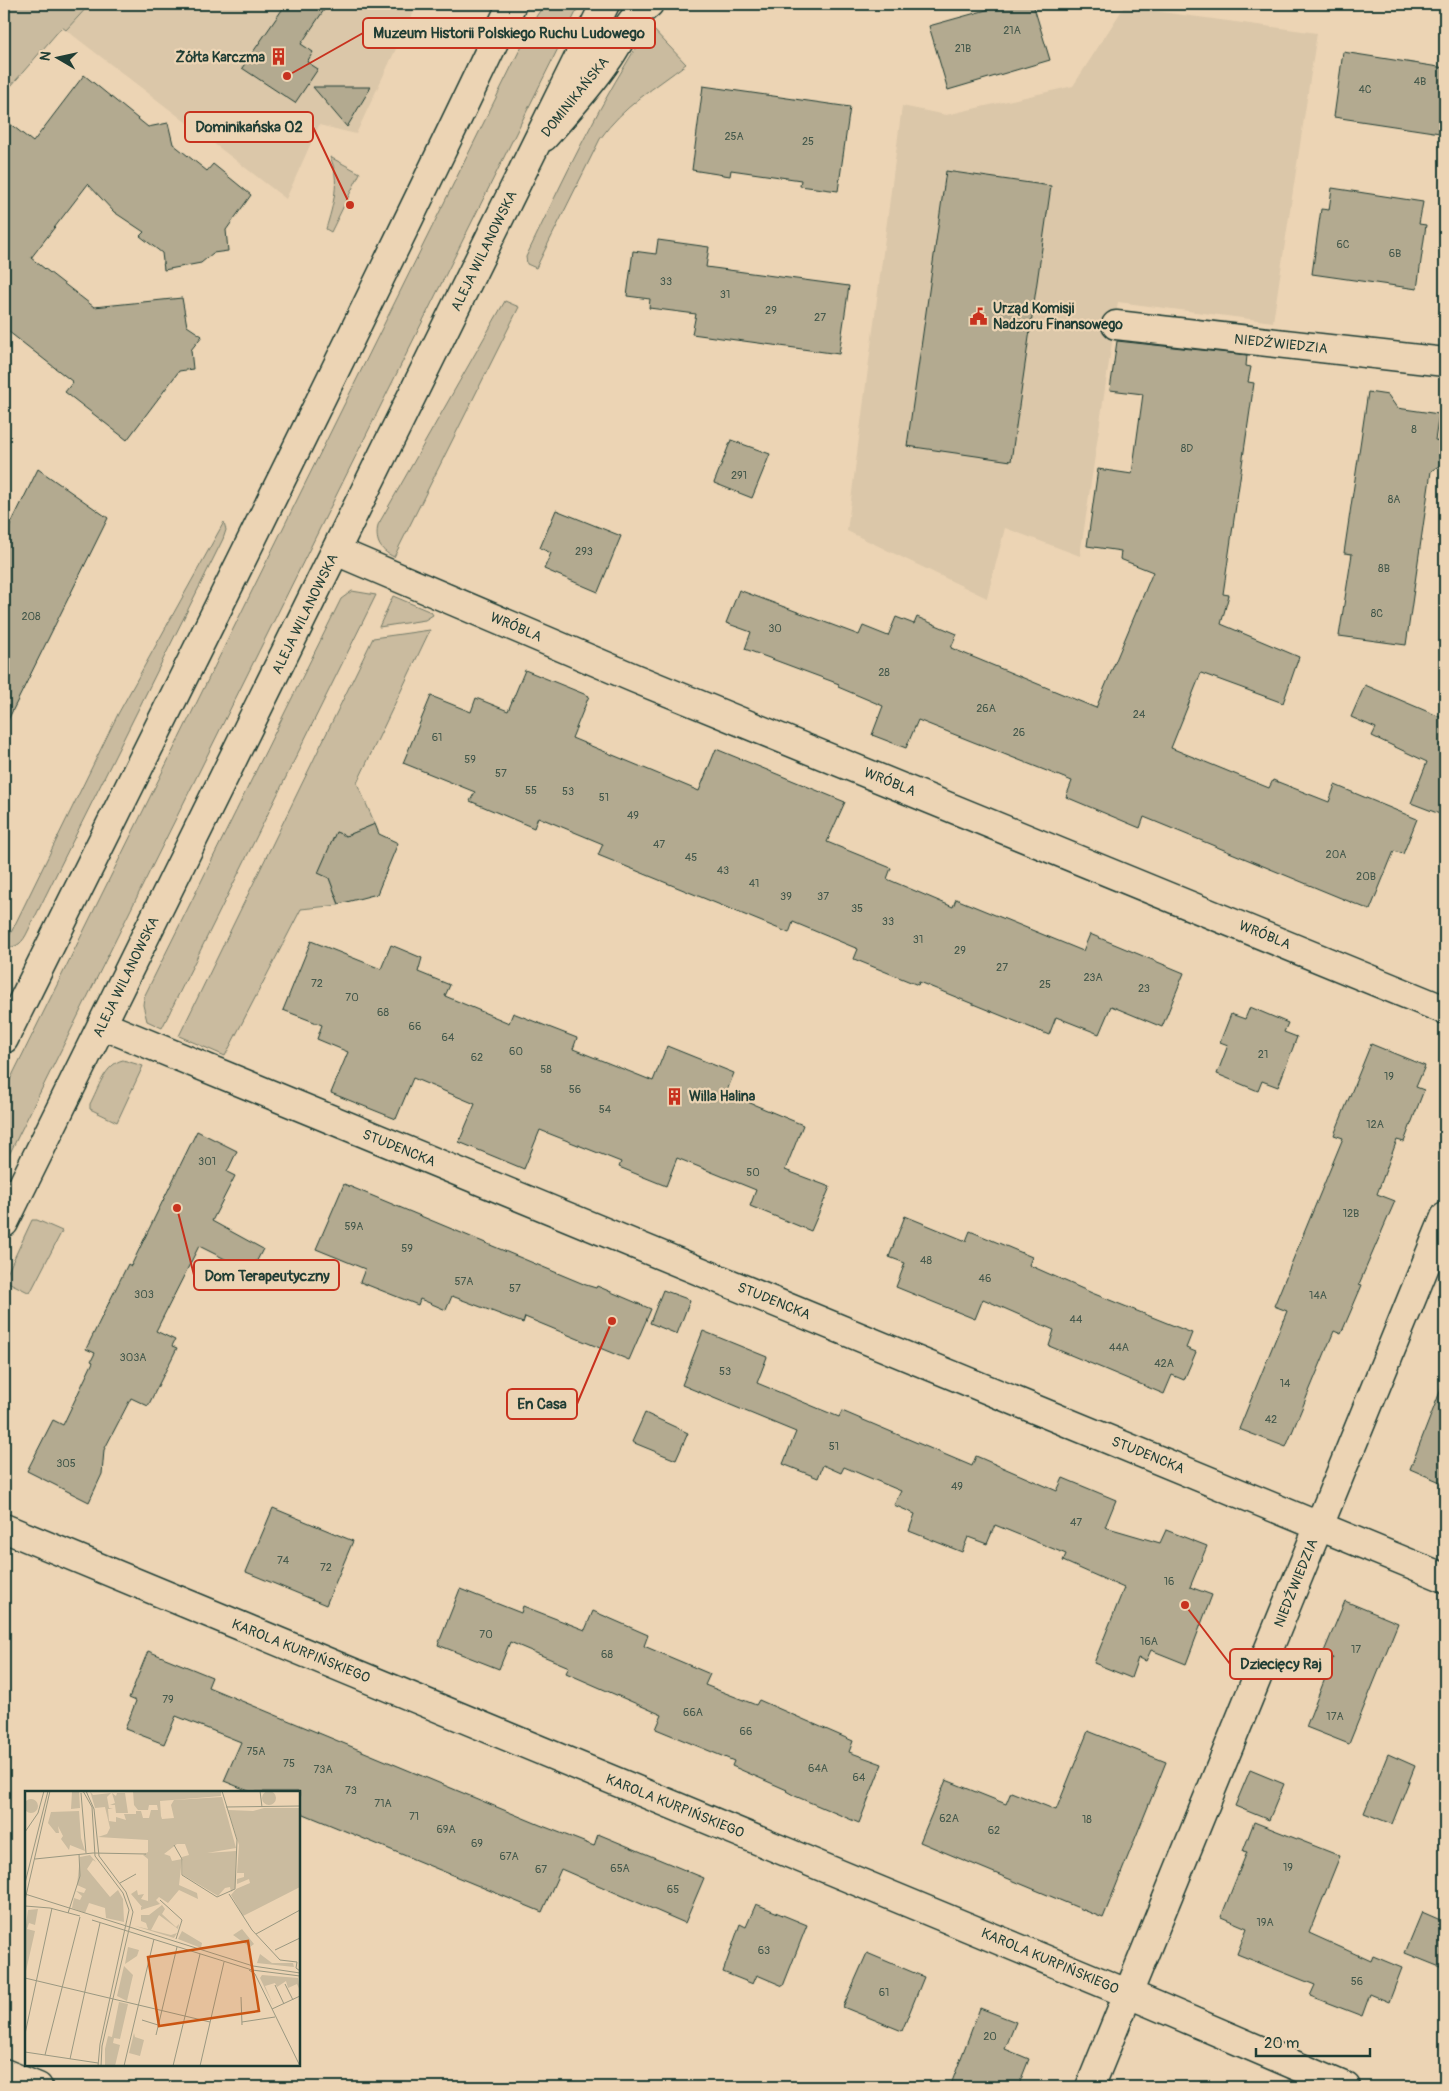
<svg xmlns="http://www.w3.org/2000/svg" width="1449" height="2091" viewBox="0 0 1449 2091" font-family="Pangolin,sans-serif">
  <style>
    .built { fill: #dbc7a9 }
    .green { fill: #cabb9f; stroke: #747c6a }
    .building { fill: #b3aa90; stroke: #1f3d34 }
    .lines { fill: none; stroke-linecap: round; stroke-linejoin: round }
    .minor-casing { stroke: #1f3d34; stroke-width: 31 }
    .secondary-casing { stroke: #1f3d34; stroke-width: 31 }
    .minor { stroke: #ecd4b4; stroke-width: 28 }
    .secondary { stroke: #ecd4b4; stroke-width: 28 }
    .labels { text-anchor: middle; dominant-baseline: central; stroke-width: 4.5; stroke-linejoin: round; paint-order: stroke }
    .number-label { font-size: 11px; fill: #44584b }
    .poi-label { font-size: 14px; font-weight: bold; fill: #1f3d34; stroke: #ecd4b4; text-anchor: start }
    .street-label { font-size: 14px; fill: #1f3d34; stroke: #ecd4b4 }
    .inset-road { fill: none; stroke: #9a9881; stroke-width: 1 }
    .view { fill: #ca5512; fill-opacity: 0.15; stroke: #ca5512; stroke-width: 2.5 }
    .inset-edge { fill: none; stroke: #1f3d34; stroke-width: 2.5 }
    .leader { fill: none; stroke: #c8321e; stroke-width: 2 }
    .callout-dot { fill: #c8321e; stroke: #ecd4b4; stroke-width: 2 }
    .callout { fill: #ecd4b4; stroke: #c8321e; stroke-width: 2 }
    .callout-label { font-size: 15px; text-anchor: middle; font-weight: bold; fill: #1f3d34 }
  </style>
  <rect width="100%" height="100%" fill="#ecd4b4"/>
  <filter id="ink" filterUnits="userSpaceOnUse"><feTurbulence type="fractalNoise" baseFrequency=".02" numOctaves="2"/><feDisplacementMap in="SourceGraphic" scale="10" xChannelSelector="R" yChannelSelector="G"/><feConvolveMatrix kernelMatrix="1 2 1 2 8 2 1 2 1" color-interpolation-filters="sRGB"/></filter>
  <g filter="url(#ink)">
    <path class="built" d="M90 4H417L356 134 319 125 286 199 66 30Z
      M1124 7 1317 33 1273 322 1118 302 1080 556 1005 528 987 598 847 531 902 106 946 115 1073 86Z"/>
    <path class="green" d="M4 4H90L66 30 62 27 4 94Z
      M545 4H580L4 1165V1092L537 15Z
      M650 26 686 64C656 87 622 107 600 139L536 268 527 264 526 257C564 178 601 99 650 26Z
      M330 157 360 173 331 232 326 229C333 205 341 181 330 157Z
      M505 301 519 307 394 557C379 550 375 540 378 525Z
      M224 522 226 530 223 539 28 931C23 942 17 949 4 947L118 714Z
      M352 591 376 595 162 1028 147 1021 143 1005 144 997 341 599Z
      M393 596 431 612 433 615 425 620 379 627Z
      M430 630 357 783 375 824 346 836 336 832 329 878 339 905 301 909 225 1056 179 1036 373 638Z
      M123 1060 143 1066 117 1122 90 1109V1104C98 1089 105 1064 123 1060Z
      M32 1220H37L62 1231 30 1293 4 1280Z"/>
    <path class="building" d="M286 4H328L301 44 313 52 307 62 318 69 295 103 242 68Z
      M1008 4H1033L1050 60 948 90 929 26Z
      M1343 52 1445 68V97L1440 133 1334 117Z
      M84 75 148 127 168 123 173 144 207 171 213 164 251 195 226 230 228 251 213 253 201 263 164 270 162 253 140 236 144 232 114 212 88 184 31 258 94 307 182 298 187 326 202 336 191 350 193 369 179 371 127 440 65 392 73 382 4 328V119L33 142Z
      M703 86 850 107 838 191 800 186 801 180 731 170 730 176 692 170Z
      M313 87H371L347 127Z
      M946 171 1051 186 1011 461 907 446Z
      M1332 188 1423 202 1419 224 1426 225 1417 289 1312 274 1321 209 1329 210Z
      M658 240 709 247 706 267 849 286 839 354 692 334 696 314 649 308 650 299 627 296 633 251 656 254Z
      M1117 341 1247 355 1246 366 1251 367 1248 382 1254 383 1223 594 1229 595 1221 624 1299 657 1283 703 1201 673 1171 748 1269 788 1273 780 1329 802 1335 785 1417 819 1403 854 1394 851 1370 910 1144 817 1140 828 1066 797 1072 781 918 720 906 748 872 735 883 706 838 687 839 684 745 649 751 632 726 623 739 590 859 635 863 626 888 636 896 617 914 624 917 617 957 634 951 648 1096 708 1153 572 1120 559 1121 551 1087 546 1098 469 1132 474 1143 394 1110 390Z
      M1368 392 1388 395 1397 408 1439 414 1435 440 1445 442V462L1431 471 1406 645 1339 636 1352 554 1344 553Z
      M731 440 770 454 752 498 714 483Z
      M38 469 108 518 4 728V538Z
      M556 510 621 536 598 592 544 569 551 553 540 548Z
      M525 670 589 696 572 738 699 791 716 749 845 802 827 842 891 868 887 879 953 907 956 899 1083 951 1090 934 1184 973 1162 1027 1111 1006 1099 1034 1056 1017 1049 1035 919 982 918 985 854 959 858 949 793 922 789 933 598 855 603 844 538 817 534 828 470 801 475 792 403 763 431 696 471 712 476 698 508 711Z
      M1365 685 1445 719V816L1411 803 1427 762 1372 736 1376 728 1351 717Z
      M375 824 379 834 398 843 377 894 339 904 329 878 318 873 336 832 346 836Z
      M311 941 381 969 391 945 422 958 418 972 450 985 445 996 509 1023 513 1013 546 1026 577 1038 573 1049 653 1081 667 1046 734 1073 726 1093 803 1125 785 1170 830 1187 811 1231 750 1206 756 1190 677 1158 666 1186 619 1167 621 1162 540 1130 524 1169 459 1142 475 1104 413 1078 396 1119 331 1093 348 1052 317 1039 322 1025 283 1010Z
      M1250 1007 1288 1023 1284 1032 1297 1037 1278 1087 1262 1081 1258 1091 1217 1074 1228 1045 1220 1042 1231 1014 1245 1019Z
      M1371 1044 1425 1066 1416 1087 1424 1090 1404 1142 1397 1140 1377 1194 1395 1201 1359 1284 1362 1285 1341 1334 1334 1331 1286 1447 1239 1429 1287 1311 1274 1306 1343 1138 1334 1135Z
      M197 1131 237 1151 227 1172 235 1176 212 1221 263 1249 251 1272 199 1246 156 1331 175 1340 172 1346 177 1348 148 1406 131 1398 104 1450 102 1474 89 1502 27 1471 53 1420 63 1425 93 1362 91 1361 95 1353 86 1349 128 1264 131 1266Z
      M344 1184 586 1285 596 1288 597 1286 651 1309 629 1360 525 1317 523 1323 452 1296 446 1310 420 1299 418 1305 360 1282 365 1269 316 1249Z
      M905 1216 966 1241 970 1231 1032 1257 1029 1265 1092 1293 1192 1333 1186 1348 1196 1352 1184 1380 1172 1375 1164 1394 1049 1346 1054 1330 983 1299 975 1319 896 1287 905 1263 889 1257Z
      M663 1290 690 1300 677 1334 650 1323Z
      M703 1331 767 1357 757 1383 839 1417 842 1411 972 1466 976 1456 1057 1491 1063 1478 1116 1500 1105 1527 1160 1543 1166 1530 1207 1546 1190 1587 1212 1595 1186 1664 1151 1650 1146 1661 1138 1658 1131 1678 1094 1663 1124 1588 1063 1561 1066 1554 995 1525 987 1544 968 1537 962 1552 909 1531 915 1514 894 1505 901 1491 844 1467 841 1473 823 1465 818 1478 783 1464 796 1432 682 1385Z
      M1443 1384H1445V1484L1410 1469Z
      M645 1413 688 1433 676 1460 632 1442Z
      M273 1508 353 1541 326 1605 246 1572Z
      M460 1589 521 1613 523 1606 585 1630 593 1611 648 1635 644 1646 710 1674 705 1685 756 1705 759 1700 853 1741 849 1752 882 1764 859 1823 795 1796 786 1791 787 1790 732 1766 734 1761 656 1729 662 1715 566 1673 569 1667 510 1642 499 1669 438 1645Z
      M1345 1601 1398 1623 1349 1744 1306 1727 1333 1658 1323 1654Z
      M148 1651 212 1677 208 1687 540 1825 594 1846 598 1834 704 1878 685 1923 561 1869 542 1912 299 1812V1792H251L224 1781 241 1742 176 1716 164 1744 125 1729 136 1701 129 1698Z
      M1088 1731 1166 1762 1103 1918 920 1842 946 1780 1006 1804 1011 1792 1056 1810Z
      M1388 1754 1415 1766 1392 1824 1364 1813Z
      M1250 1770 1284 1784 1269 1820 1235 1806Z
      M1254 1822 1340 1856 1309 1933 1371 1961 1373 1956 1402 1968 1389 2002 1370 1994 1362 2016 1310 1996 1315 1985 1237 1954 1247 1928 1221 1917 1247 1852 1243 1851Z
      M756 1904 807 1925 783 1986 757 1975 753 1984 723 1972 740 1924 746 1927Z
      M1422 1912 1445 1922V1969L1405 1953Z
      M867 1953 924 1977 902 2031 843 2007Z
      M980 2008 1016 2022 1005 2049 1029 2059 1018 2087H950Z"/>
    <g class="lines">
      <defs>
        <path id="minor" d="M544 137C566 112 589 87 608 59 621 40 630 18 649 4
          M1116 325 1445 362
          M336 551 634 678 1445 1010
          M102 1025 1445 1578
          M4 1528 1129 1994 1346 2087
          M4 2073 38 2087
          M1090 2087 1445 1217"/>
        <path id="secondary" d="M4 1039C175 694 347 351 512 4
          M4 1223 605 4"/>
      </defs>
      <use href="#minor" class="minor-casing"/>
      <use href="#secondary" class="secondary-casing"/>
      <use href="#minor" class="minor"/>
      <use href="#secondary" class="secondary"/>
    </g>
  </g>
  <defs>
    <symbol id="building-bare" viewBox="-9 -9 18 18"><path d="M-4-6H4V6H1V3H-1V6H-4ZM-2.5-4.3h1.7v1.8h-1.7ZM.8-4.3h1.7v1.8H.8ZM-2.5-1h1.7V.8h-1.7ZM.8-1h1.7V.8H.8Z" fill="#c8321e" stroke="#ecd4b4" stroke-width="2.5" paint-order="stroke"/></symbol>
    <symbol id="civic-bare" viewBox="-9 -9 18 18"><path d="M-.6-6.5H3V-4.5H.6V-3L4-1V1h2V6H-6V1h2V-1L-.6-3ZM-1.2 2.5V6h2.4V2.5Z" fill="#c8321e" stroke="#ecd4b4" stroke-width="2.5" paint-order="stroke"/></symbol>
  </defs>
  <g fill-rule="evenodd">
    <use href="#building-bare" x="266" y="44" width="25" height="25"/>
    <use href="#civic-bare" x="966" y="304" width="25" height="25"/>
    <use href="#building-bare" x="662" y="1084" width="25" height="25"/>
  </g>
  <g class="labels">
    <g class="number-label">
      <text x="1012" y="30">21A</text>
      <text x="963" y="48">21B</text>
      <text x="1420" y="81">4B</text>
      <text x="1365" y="89">4C</text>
      <text x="734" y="136">25A</text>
      <text x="808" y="141">25</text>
      <text x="1343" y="244">6C</text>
      <text x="1395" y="253">6B</text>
      <text x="666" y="281">33</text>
      <text x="725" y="294">31</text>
      <text x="771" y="310">29</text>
      <text x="820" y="317">27</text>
      <text x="1414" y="429">8</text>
      <text x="1187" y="448">8D</text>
      <text x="739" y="475">291</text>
      <text x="1394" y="499">8A</text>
      <text x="584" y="551">293</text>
      <text x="1384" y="568">8B</text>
      <text x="1377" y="613">8C</text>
      <text x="31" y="616">208</text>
      <text x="775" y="628">30</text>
      <text x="884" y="672">28</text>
      <text x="986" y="708">26A</text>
      <text x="1139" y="714">24</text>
      <text x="1019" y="732">26</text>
      <text x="437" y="737">61</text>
      <text x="470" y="759">59</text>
      <text x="501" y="773">57</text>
      <text x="531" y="790">55</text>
      <text x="568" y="791">53</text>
      <text x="604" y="797">51</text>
      <text x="633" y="815">49</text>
      <text x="659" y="844">47</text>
      <text x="1336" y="854">20A</text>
      <text x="691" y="857">45</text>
      <text x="723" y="870">43</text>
      <text x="1366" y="876">20B</text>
      <text x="754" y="883">41</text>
      <text x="786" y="896">39</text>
      <text x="823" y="896">37</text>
      <text x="857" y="908">35</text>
      <text x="888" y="921">33</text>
      <text x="918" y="939">31</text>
      <text x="960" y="950">29</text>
      <text x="1002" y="967">27</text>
      <text x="1093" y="977">23A</text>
      <text x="317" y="983">72</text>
      <text x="1045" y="984">25</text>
      <text x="1144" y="988">23</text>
      <text x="352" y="997">70</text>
      <text x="383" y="1012">68</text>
      <text x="415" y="1026">66</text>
      <text x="448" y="1037">64</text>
      <text x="516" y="1051">60</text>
      <text x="1263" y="1054">21</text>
      <text x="477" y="1057">62</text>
      <text x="546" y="1069">58</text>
      <text x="1389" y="1076">19</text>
      <text x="575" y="1089">56</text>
      <text x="605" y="1109">54</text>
      <text x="1375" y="1124">12A</text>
      <text x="207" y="1161">301</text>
      <text x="753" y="1172">50</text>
      <text x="1351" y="1213">12B</text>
      <text x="354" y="1226">59A</text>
      <text x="407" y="1248">59</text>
      <text x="926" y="1260">48</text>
      <text x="985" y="1278">46</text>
      <text x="464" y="1281">57A</text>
      <text x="515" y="1288">57</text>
      <text x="144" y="1294">303</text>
      <text x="1318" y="1295">14A</text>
      <text x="1076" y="1319">44</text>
      <text x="1119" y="1347">44A</text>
      <text x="133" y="1357">303A</text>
      <text x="1164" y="1363">42A</text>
      <text x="725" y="1371">53</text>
      <text x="1285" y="1383">14</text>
      <text x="1271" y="1419">42</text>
      <text x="834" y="1446">51</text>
      <text x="66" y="1463">305</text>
      <text x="957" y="1486">49</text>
      <text x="1076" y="1522">47</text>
      <text x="283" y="1560">74</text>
      <text x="326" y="1567">72</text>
      <text x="1169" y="1581">16</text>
      <text x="486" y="1634">70</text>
      <text x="1149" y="1641">16A</text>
      <text x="1356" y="1649">17</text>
      <text x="607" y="1654">68</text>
      <text x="168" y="1699">79</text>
      <text x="693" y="1712">66A</text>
      <text x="1335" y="1716">17A</text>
      <text x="746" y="1731">66</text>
      <text x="256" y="1751">75A</text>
      <text x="289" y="1763">75</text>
      <text x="818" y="1768">64A</text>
      <text x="323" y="1769">73A</text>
      <text x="859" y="1777">64</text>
      <text x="351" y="1790">73</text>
      <text x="383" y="1803">71A</text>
      <text x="414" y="1816">71</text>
      <text x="949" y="1818">62A</text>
      <text x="1087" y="1819">18</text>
      <text x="446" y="1829">69A</text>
      <text x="994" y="1830">62</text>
      <text x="477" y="1843">69</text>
      <text x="509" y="1856">67A</text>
      <text x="1288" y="1867">19</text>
      <text x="620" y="1868">65A</text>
      <text x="541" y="1869">67</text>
      <text x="673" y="1889">65</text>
      <text x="1265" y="1922">19A</text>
      <text x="764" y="1950">63</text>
      <text x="1357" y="1981">56</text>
      <text x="884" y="1992">61</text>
      <text x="990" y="2036">20</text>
    </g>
    <g class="poi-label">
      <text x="265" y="57" text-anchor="end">Żółta Karczma</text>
      <text x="993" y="308">Urząd Komisji<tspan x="993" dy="16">Nadzoru Finansowego</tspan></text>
      <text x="689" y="1096">Willa Halina</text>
    </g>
    <g class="street-label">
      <text transform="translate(575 97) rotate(-51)">DOMINIKAŃSKA</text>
      <text transform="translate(484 251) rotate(-64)">ALEJA WILANOWSKA</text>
      <text transform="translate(1281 344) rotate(6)">NIEDŹWIEDZIA</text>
      <text transform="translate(305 614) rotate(-64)">ALEJA WILANOWSKA</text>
      <text transform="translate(516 627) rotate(23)">WRÓBLA</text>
      <text transform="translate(890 782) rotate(22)">WRÓBLA</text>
      <text transform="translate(1265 935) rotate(22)">WRÓBLA</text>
      <text transform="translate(126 977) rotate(-64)">ALEJA WILANOWSKA</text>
      <text transform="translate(399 1148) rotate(22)">STUDENCKA</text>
      <text transform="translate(774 1301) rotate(22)">STUDENCKA</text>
      <text transform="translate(1148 1455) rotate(22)">STUDENCKA</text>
      <text transform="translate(1296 1583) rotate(-68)">NIEDŹWIEDZIA</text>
      <text transform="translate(301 1651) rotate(22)">KAROLA KURPIŃSKIEGO</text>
      <text transform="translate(675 1806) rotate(22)">KAROLA KURPIŃSKIEGO</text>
      <text transform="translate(1050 1961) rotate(23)">KAROLA KURPIŃSKIEGO</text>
    </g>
  </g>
  <g transform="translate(25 1791)">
    <rect width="275" height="275" fill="#ecd4b4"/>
    <path d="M237 7a7 7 0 1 1 14 0a7 7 0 1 1-14 0ZM54 0 55 17 46 18 47 1ZM65 0 68 4 86 2 82 6 84 17 88 18H83L84 30 91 31V26L101 29 99 23H111V20H116L118 27H124L126 19H133L132 14H124L123 19H113L109 14 108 0H196V5L135 10 136 25 137 28 149 27 146 14 149 9 197 6 211 57 182 62 211 60 210 97 206 101 205 96 200 97 193 105 158 84V70L157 66 164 64 160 53H152L139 63 145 65 147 70 157 68 154 94 172 102 173 108 154 99 143 112 134 106 131 109 135 113 116 119V116H122H117L106 103 112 99 113 104 119 103 116 108 123 110V68L118 64 123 61V49L73 46 82 43 85 37 80 16 70 17ZM87 2 91 5 92 2H100L103 22H91L90 14H85L90 12ZM-1 15a7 7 0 1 1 14 0a7 7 0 1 1-14 0ZM239 17H275V96L218 125 206 104 211 98 225 92 224 88 212 93V88L219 86V82H212L214 54 203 19 228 20ZM54 20 56 47 60 60 45 54 44 59 36 48 38 45 33 35 34 42H31L23 32 26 21ZM65 64 71 71 68 69 62 78 85 106 93 99 98 108 99 131 81 127 80 117 64 112 60 122 47 117 49 107 55 109 57 105 51 100 59 102 61 98 52 94 55 66ZM137 114 140 118 137 123 151 136 154 133 153 138 134 124 126 139 146 144 152 142 149 147 110 135 123 138 121 132 116 130V124H124ZM13 118 10 134 4 132 2 138 10 140 1 180 0 141 3 119ZM217 138 229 153 225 156 208 144ZM157 140 177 152 176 157 153 148ZM103 156 114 159 112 165 100 173ZM235 163 247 172H268L269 176 232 172ZM99 175 108 184 102 210 92 205ZM237 184 273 187 275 200 272 193 263 197 261 190 252 196 250 192 240 195 249 216 235 187ZM91 211 83 245 87 246 94 211 103 213 95 248 89 247 88 252 95 254 90 275H80V258ZM109 242 110 246 119 249 115 265 104 262Z" fill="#cabb9f"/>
    <path class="inset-road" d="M58 0 67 16 70 65 98 102 104 119 75 253 73 275M61 0 69 18 74 65 101 101 108 121 77 255 76 275M235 0 237 16M56 2 61 62M201 16 275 15M0 41 13 22 19 0M149 54 157 68V84L192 106 210 98 212 49 197 0M10 68 68 62 121 63M0 92 23 0M95 92 111 83M0 103 228 175 275 182M204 103 227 139 255 169 272 171 271 177 275 180M0 109 25 0M135 109 157 129 151 148M0 115 25 117 55 125M43 122 55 85 54 63M67 129 227 179 275 185M231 143 275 119M250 159 275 147M224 179 230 183 275 275M0 187 185 231M260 193 268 209M250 194 259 213M216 206 217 234M247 218 275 205M117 229 133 234M217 231 250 226M0 243 27 117M131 244 152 156M0 261 73 272M20 264 55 126M45 268 75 132M99 275 129 148M148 275 175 163M175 275 199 171"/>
    <path class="view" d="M223 150 234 220 134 235 123 166Z"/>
    <rect width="275" height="275" class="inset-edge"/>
  </g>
  <path class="leader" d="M287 76L363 33M350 205L313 127M177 1208L194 1275M612 1321L577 1404M1185 1605L1230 1664"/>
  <g class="callout-dot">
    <circle cx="287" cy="76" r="5"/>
    <circle cx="350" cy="205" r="5"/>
    <circle cx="177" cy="1208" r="5"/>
    <circle cx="612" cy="1321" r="5"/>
    <circle cx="1185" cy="1605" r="5"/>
  </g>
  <g class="callout">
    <rect x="363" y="18" width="292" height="30" rx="5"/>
    <rect x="185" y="112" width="128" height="30" rx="5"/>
    <rect x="194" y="1260" width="145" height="30" rx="5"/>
    <rect x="507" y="1389" width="70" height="30" rx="5"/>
    <rect x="1230" y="1649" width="102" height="30" rx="5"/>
  </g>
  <g class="callout-label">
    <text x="509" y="38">Muzeum Historii Polskiego Ruchu Ludowego</text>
    <text x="249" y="132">Dominikańska 02</text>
    <text x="267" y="1281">Dom Terapeutyczny</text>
    <text x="542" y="1409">En Casa</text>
    <text x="1281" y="1669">Dziecięcy Raj</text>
  </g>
  <rect width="1449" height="2091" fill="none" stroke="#ecd4b4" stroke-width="20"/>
  <rect x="10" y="10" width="1429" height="2071" fill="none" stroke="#1f3d34" stroke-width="2" filter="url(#ink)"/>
  <g transform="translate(58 58) rotate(279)" stroke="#ecd4b4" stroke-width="4" paint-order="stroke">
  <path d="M0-4L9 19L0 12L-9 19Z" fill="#1f3d34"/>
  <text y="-8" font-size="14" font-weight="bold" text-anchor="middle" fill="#1f3d34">N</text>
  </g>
  <path d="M1256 2048v8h114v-8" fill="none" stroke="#1f3d34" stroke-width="2.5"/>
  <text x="1264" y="2048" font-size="15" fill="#1f3d34" stroke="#ecd4b4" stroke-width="4" paint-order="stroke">20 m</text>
</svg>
